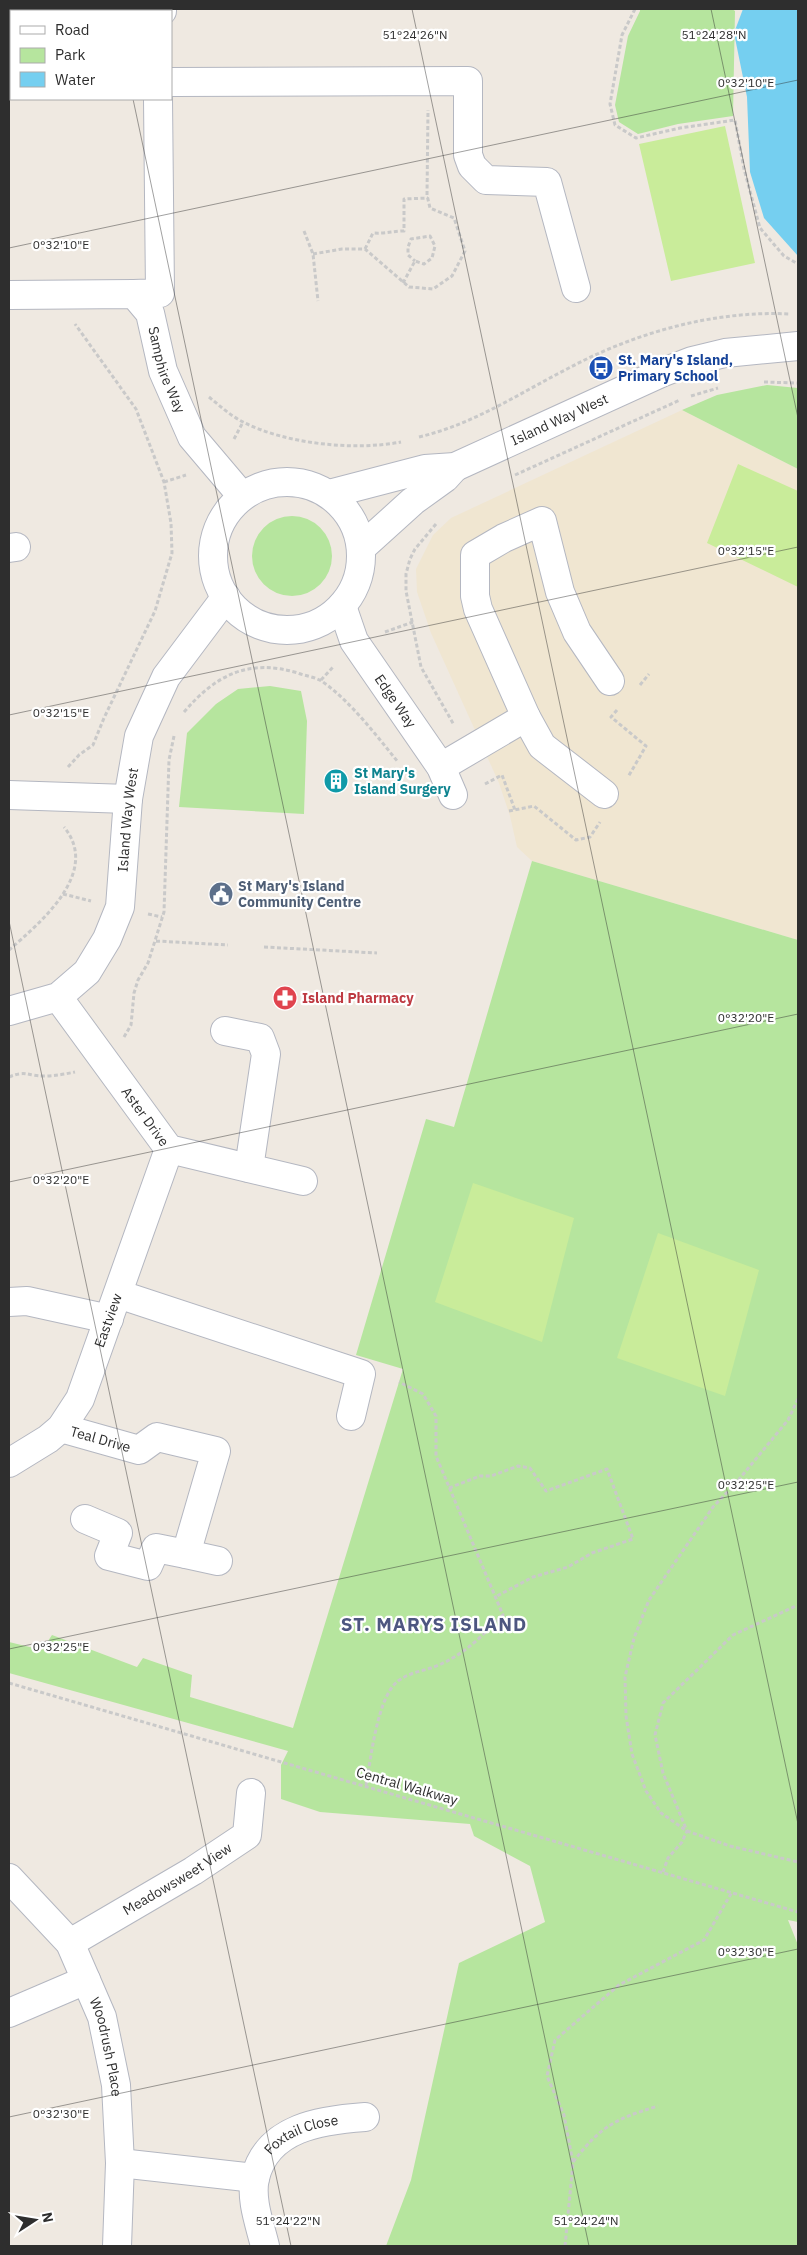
<svg xmlns="http://www.w3.org/2000/svg" width="807" height="2255" viewBox="0 0 807 2255" font-family="'IBM Plex Sans',sans-serif">
  <style>
    .education { fill: #f0e6d1 }
    .green { fill: #b6e59e }
    .pitch { fill: #c9ec9a }
    .water { fill: #75cff0 }
    .lines { fill: none; stroke-linecap: round; stroke-linejoin: round }
    .minor-casing { stroke: #b4b7c1; stroke-width: 30 }
    .path { stroke: #c9c9c9; stroke-width: 3; stroke-dasharray: 4 2.5; stroke-linecap: butt }
    .minor { stroke: #fff; stroke-width: 28 }
    .ticks { fill: none; stroke: #2e2e2e; stroke-width: 1; stroke-opacity: 0.45 }
    .labels { text-anchor: middle; dominant-baseline: central; stroke-width: 4.5; stroke-linejoin: round; paint-order: stroke }
    .transit-label { font-size: 14px; font-weight: bold; fill: #164399; stroke: #fff; text-anchor: start }
    .street-label { font-size: 14px; fill: #2e2e2e; stroke: #fff }
    .culture-label { font-size: 14px; font-weight: bold; fill: #0d838f; stroke: #fff; text-anchor: start }
    .service-label { font-size: 14px; font-weight: bold; fill: #4e5e75; stroke: #fff; text-anchor: start }
    .health-label { font-size: 14px; font-weight: bold; fill: #be3a42; stroke: #fff; text-anchor: start }
    .district-label { font-size: 19px; font-weight: bold; letter-spacing: 1px; fill: #4d5680; stroke: #fff }
    .ticks-label { font-size: 12px; text-anchor: middle; fill: #2e2e2e; stroke: #fff; stroke-width: 4.5; stroke-linejoin: round; paint-order: stroke }
  </style>
  <rect width="100%" height="100%" fill="#efe9e1"/>
  <path class="education" d="M682 410 798 469V940L532 861 517 847 510 816 499 783 431 633 417 592 416 569 433 535 451 518Z"/>
  <path class="green" d="M640 9H732L735 11 733 116 678 124 638 134 619 122 615 105 628 36 640 11Z
    M767 385 798 388V469L682 410 717 395Z
    M252 556a40 40 0 1 1 80 0a40 40 0 1 1-80 0Z
    M270 686 301 691 307 721 304 814 179 807 187 733 216 704 238 689Z
    M532 861 798 940V1922L788 1920 798 1945V2246H386L411 2180 459 1963 545 1922 530 1866 474 1836 470 1824 320 1812 281 1799V1765L288 1751 9 1673V1642L42 1650 52 1635 137 1667 143 1658 192 1675 190 1697 293 1728 403 1369 356 1355 426 1119 454 1127Z"/>
  <path class="pitch" d="M725 126 755 263 671 281 639 144Z
    M738 464 798 491V587L707 543Z
    M473 1183 574 1218 542 1342 435 1302Z
    M658 1233 759 1270 725 1396 617 1358Z"/>
  <path class="water" d="M743 9H798V256L764 218 750 172 747 97 734 33Z"/>
  <g class="lines">
    <defs>
      <g id="minor">
        <path d="M162 11V9"/>
        <path d="M171 82 468 81V155L472 166 486 180 547 182 576 288"/>
        <path d="M134 294 160 293 158 99"/>
        <path id="s1" d="M9 295 134 294 150 313 163 371 192 437 242 496"/>
        <circle cx="287" cy="556" r="74"/>
        <path id="s2" d="M329 494 425 469 455 467 661 373 692 361 725 353 798 346"/>
        <path d="M9 548 16 547"/>
        <path d="M361 548 413 501 445 478 455 467"/>
        <path id="s3" d="M342 606 354 641 441 767 453 795"/>
        <path d="M526 717 542 746 604 794"/>
        <path d="M441 767 526 717 478 609 475 596V555L504 538 542 521 560 592 577 632 610 681"/>
        <path d="M9 795 128 799"/>
        <path id="s4" d="M58 997 169 1149 303 1181"/>
        <path id="s5" d="M9 1011 58 997 87 972 107 939 120 907 128 799 139 736 166 677 226 597"/>
        <path d="M225 1031 260 1038 266 1054 249 1168"/>
        <path d="M118 1294 361 1374 351 1416"/>
        <path d="M9 1302 27 1301 109 1319"/>
        <path id="s6" d="M61 1428 139 1450 157 1437 216 1451 186 1554 156 1548 148 1566 109 1556 118 1533 85 1519"/>
        <path id="s7" d="M9 1463 48 1439 61 1428 80 1399 169 1149"/>
        <path d="M186 1554 218 1561"/>
        <path id="s8" d="M9 1878 70 1943 102 2017 116 2085 120 2163 117 2246"/>
        <path id="s9" d="M70 1943 193 1871 247 1835 251 1793"/>
        <path d="M9 2013 86 1980"/>
        <path d="M120 2163 255 2178"/>
        <path id="s10" d="M265 2246C260 2225 250 2199 255 2178 267 2127 322 2120 365 2117"/>
      </g>
    </defs>
    <use href="#minor" class="minor-casing"/>
    <path class="path" d="M635 9 622 35 610 104 615 125 636 138 680 128 735 120 744 169 760 228 784 256 798 264
      M304 231 313 254 318 301
      M365 249 373 233C385 234 393 231 404 231V199L428 198
      M313 254 342 249H365L409 287 433 289 452 276 465 251 454 218 430 208 427 195 428 110
      M403 283 415 261 424 264 432 258 435 246 430 236 411 239 408 247V255L415 261
      M764 382 798 383
      M691 396 718 388
      M209 397C220 406 231 416 243 422 286 444 354 451 401 442
      M419 437C474 424 518 394 567 369 634 333 714 310 790 314
      M234 439 243 422
      M515 475 680 400
      M164 482 186 475
      M436 524 415 549 410 559 406 574V591L421 667 454 725
      M385 632 413 622
      M321 680 334 666
      M640 685 649 674
      M617 710 611 717 646 746 628 777
      M184 712C216 675 248 658 298 673 305 676 316 677 323 682 352 703 375 734 398 762
      M68 767 79 755 93 745 104 718 155 611 172 553 171 523 164 482 136 409 75 324
      M485 784 502 775 515 810
      M509 811 534 806 576 840 590 837 600 822
      M63 894 91 901
      M148 914 162 917
      M156 941 228 945
      M264 947 377 953
      M9 950C41 922 101 872 64 827
      M124 1037 131 1025 134 993 138 980 148 963 164 912 169 760 174 736
      M9 1077C26 1070 27 1076 44 1076 55 1076 65 1074 75 1072
      M798 1399 788 1420 736 1483 713 1507 649 1600 634 1638 625 1677 626 1716 632 1754 646 1791 661 1813 687 1831 730 1846 798 1862
      M449 1488 480 1476H491L518 1466 530 1468 546 1491 607 1469 633 1539 592 1553 568 1567 533 1577 495 1597
      M9 1683 798 1912
      M366 1785C371 1759 377 1697 398 1681 411 1671 427 1671 441 1664 467 1652 483 1635 503 1615L436 1456V1416L423 1394 399 1382
      M663 1872 668 1858 682 1842 687 1831 663 1773 655 1735 663 1703 733 1635 798 1605
      M573 2162C601 2126 615 2119 658 2106
      M565 2246 573 2163 564 2115 547 2076 555 2040 619 1985 704 1940 732 1892"/>
    <use href="#minor" class="minor"/>
  </g>
  <path class="ticks" d="M114 9V11M412 9 798 1824M711 9 798 418M133 99 589 2246M9 248 798 80M9 715 798 547M9 921 291 2246M9 1182 798 1014M9 1649 798 1482M9 2117 798 1949"/>
  <defs>
    <symbol id="bus-disc" viewBox="-11 -11 22 22"><circle r="9.5" fill="#1a4fb4" stroke="#fff"/><path d="M-5-6H5V4H4V6H2V4H-2V6H-4V4H-5ZM-3.5-4V0h7V-4ZM-3.5 1.2v1.5H-2V1.2ZM2 1.2v1.5H3.5V1.2Z" fill="#fff"/></symbol>
    <symbol id="building-disc" viewBox="-11 -11 22 22"><circle r="9.5" fill="#0f9aa8" stroke="#fff"/><path d="M-4-6H4V6H1V3H-1V6H-4ZM-2.5-4.3h1.7v1.8h-1.7ZM.8-4.3h1.7v1.8H.8ZM-2.5-1h1.7V.8h-1.7ZM.8-1h1.7V.8H.8Z" fill="#fff"/></symbol>
    <symbol id="civic-disc" viewBox="-11 -11 22 22"><circle r="9.5" fill="#5c6f8a" stroke="#fff"/><path d="M-.6-6.5H3V-4.5H.6V-3L4-1V1h2V6H-6V1h2V-1L-.6-3ZM-1.2 2.5V6h2.4V2.5Z" fill="#fff"/></symbol>
    <symbol id="pharmacy-disc" viewBox="-11 -11 22 22"><circle r="9.5" fill="#e0444e" stroke="#fff"/><path d="M-2-6h4v4h4v4h-4v4h-4v-4h-4v-4h4Z" fill="#fff"/></symbol>
  </defs>
  <g fill-rule="evenodd">
    <use href="#bus-disc" x="587" y="354" width="28" height="28"/>
    <use href="#building-disc" x="322" y="767" width="28" height="28"/>
    <use href="#civic-disc" x="207" y="880" width="28" height="28"/>
    <use href="#pharmacy-disc" x="271" y="984" width="28" height="28"/>
  </g>
  <g class="labels">
    <g class="transit-label">
      <text x="618" y="360">St. Mary's Island,<tspan x="618" dy="16">Primary School</tspan></text>
    </g>
    <g class="street-label">
      <text stroke="none"><textPath href="#s1" startOffset="209">Samphire Way</textPath></text>
      <text stroke="none"><textPath href="#s2" startOffset="244">Island Way West</textPath></text>
      <text stroke="none"><textPath href="#s3" startOffset="110">Edge Way</textPath></text>
      <text stroke="none"><textPath href="#s5" startOffset="250">Island Way West</textPath></text>
      <text stroke="none"><textPath href="#s4" startOffset="148">Aster Drive</textPath></text>
      <text stroke="none"><textPath href="#s7" startOffset="181">Eastview</textPath></text>
      <text stroke="none"><textPath href="#s6" startOffset="41">Teal Drive</textPath></text>
      <text transform="translate(407 1786) rotate(16)">Central Walkway</text>
      <text stroke="none"><textPath href="#s9" startOffset="125">Meadowsweet View</textPath></text>
      <text stroke="none"><textPath href="#s8" startOffset="200">Woodrush Place</textPath></text>
      <text stroke="none"><textPath href="#s10" startOffset="138">Foxtail Close</textPath></text>
    </g>
    <g class="culture-label">
      <text x="354" y="773">St Mary's<tspan x="354" dy="16">Island Surgery</tspan></text>
    </g>
    <g class="service-label">
      <text x="238" y="886">St Mary's Island<tspan x="238" dy="16">Community Centre</tspan></text>
    </g>
    <g class="health-label">
      <text x="302" y="998">Island Pharmacy</text>
    </g>
    <g class="district-label">
      <text x="434" y="1624">ST. MARYS ISLAND</text>
    </g>
  </g>
  <g class="ticks-label">
    <text x="415" y="39">51°24'26"N</text>
    <text x="714" y="39">51°24'28"N</text>
    <text x="746" y="87">0°32'10"E</text>
    <text x="61" y="249">0°32'10"E</text>
    <text x="746" y="555">0°32'15"E</text>
    <text x="61" y="717">0°32'15"E</text>
    <text x="746" y="1022">0°32'20"E</text>
    <text x="61" y="1184">0°32'20"E</text>
    <text x="746" y="1489">0°32'25"E</text>
    <text x="61" y="1651">0°32'25"E</text>
    <text x="746" y="1956">0°32'30"E</text>
    <text x="61" y="2118">0°32'30"E</text>
    <text x="288" y="2225">51°24'22"N</text>
    <text x="586" y="2225">51°24'24"N</text>
  </g>
  <rect width="807" height="2255" fill="none" stroke="#2e2e2e" stroke-width="20"/>
  <rect x="10" y="10" width="162" height="90" fill="#ffffff" stroke="#ababab"/>
  <rect x="20" y="26" width="25" height="8" fill="#ffffff" stroke="#ababab"/>
  <text x="55" y="35" font-size="15" fill="#2e2e2e">Road</text>
  <rect x="20" y="48" width="25" height="15" fill="#b6e59e" stroke="#ababab"/>
  <text x="55" y="60" font-size="15" fill="#2e2e2e">Park</text>
  <rect x="20" y="72" width="25" height="15" fill="#75cff0" stroke="#ababab"/>
  <text x="55" y="85" font-size="15" fill="#2e2e2e">Water</text>
  <g transform="translate(35 2220) rotate(78)" stroke="#ffffff" stroke-width="4" paint-order="stroke">
  <path d="M0-4L9 19L0 12L-9 19Z" fill="#2e2e2e"/>
  <text y="-8" font-size="14" font-weight="bold" text-anchor="middle" fill="#2e2e2e">N</text>
  </g>
</svg>
